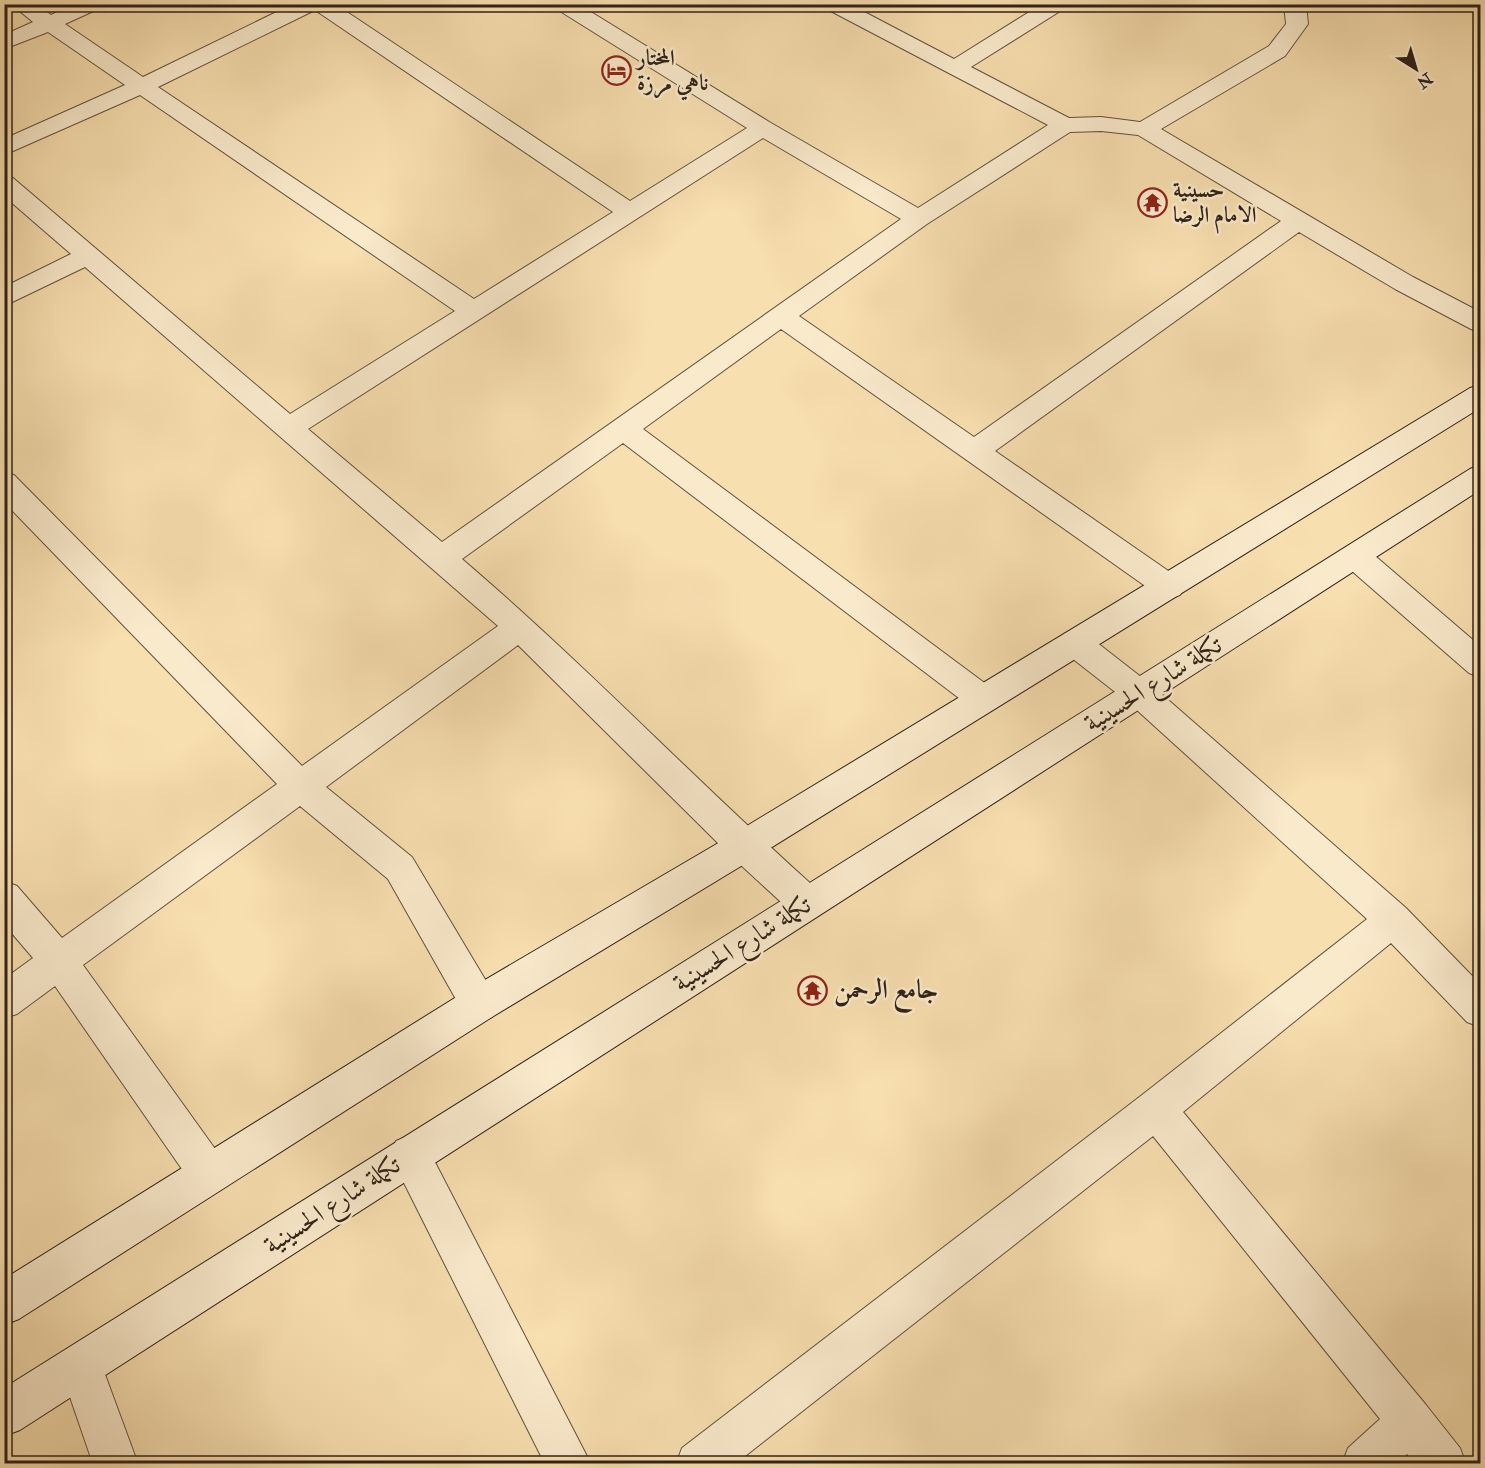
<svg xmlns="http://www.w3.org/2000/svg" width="1485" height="1468" viewBox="0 0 1485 1468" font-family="'IM FELL Double Pica',Amiri,serif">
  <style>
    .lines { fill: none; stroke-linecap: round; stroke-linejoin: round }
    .street-casing { stroke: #62513d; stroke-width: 2 }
    .secondary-casing { stroke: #302217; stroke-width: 2 }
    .street { fill: #faeacc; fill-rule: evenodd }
    .secondary { fill: #faeacc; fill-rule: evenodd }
    .labels { text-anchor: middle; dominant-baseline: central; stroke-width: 5; stroke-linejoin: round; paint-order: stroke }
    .far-poi-label { font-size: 22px; font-weight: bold; fill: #302217; stroke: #faeacc; text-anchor: start }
    .street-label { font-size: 26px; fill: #302217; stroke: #faeacc }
    .poi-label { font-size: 26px; font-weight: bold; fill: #302217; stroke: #faeacc; text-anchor: start }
  </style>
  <rect width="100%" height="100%" fill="#f8dfb0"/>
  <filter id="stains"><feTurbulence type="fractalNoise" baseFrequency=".00333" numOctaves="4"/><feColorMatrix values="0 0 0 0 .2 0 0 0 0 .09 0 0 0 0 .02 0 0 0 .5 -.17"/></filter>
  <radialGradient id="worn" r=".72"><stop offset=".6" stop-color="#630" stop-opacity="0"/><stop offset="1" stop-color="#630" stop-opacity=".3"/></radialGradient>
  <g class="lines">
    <defs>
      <path id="street" d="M11 4H36L51 15 74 4H103L100 8 65 24 143 77 293 4H335L630 201 747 128 555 8 552 4H578L771 123 918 208 1048 125 825 8 822 4H849L954 59 1042 4H1068L1065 8 971 67 1069 118 1101 117 1140 122 1269 46 1286 24 1284 4H1306L1308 24 1285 56 1161 129 1413 277 1480 312V332L1471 329 1395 289 1299 232 995 451 1180 579 1184 587 1180 595 1169 599 1158 595 781 329 643 429 994 690 999 699 994 708 983 712 972 708 623 443 462 559C586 665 698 783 820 892L825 903 820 914 807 919 794 914 732 857 518 645 326 787 412 857 492 991 498 1004 492 1017 479 1022 466 1017 388 879 300 806 83 965 223 1160 229 1174 223 1188 209 1194 195 1188 55 986 17 1014 4 1018V979L33 958 4 924V881L17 886 62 938 277 784 4 502V473L14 475 302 766 498 626 85 267 4 306V287L71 254 4 196V176L13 178 290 414 455 311 140 95 4 155V139L125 85 48 32 4 49V35L33 22ZM315 10 613 212 474 299 158 87ZM1101 131 1138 135 1281 221 974 437 799 316 927 224 1070 132ZM763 138 901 219 442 542 308 429Z
        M1356 545 1367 549 1480 646V677L1469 673 1345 565 1341 557 1345 549Z
        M1075 630 1086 634 1150 684 1406 908 1480 984V1027L1467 1022 1391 943 1183 1112 1426 1405 1460 1448 1466 1464H1415L1407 1454 1397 1464H1342L1348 1448 1380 1419 1153 1136 735 1464H676L682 1448 1142 1095 1367 919 1128 702 1064 652 1059 643 1064 634Z
        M410 1135 424 1141 591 1464H545L390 1155 396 1141Z
        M81 1343 96 1350 138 1464H93L59 1365 66 1350Z"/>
      <path id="secondary" d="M1480 385V408L756 857 492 1017 19 1319 4 1325V1279L466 991 732 835 1470 388Z
        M1480 465V490L20 1430 4 1436V1388L1470 469Z"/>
    </defs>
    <use href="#street" class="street-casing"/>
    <use href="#secondary" class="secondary-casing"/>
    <use href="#street" class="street"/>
    <use href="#secondary" class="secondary"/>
  </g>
  <defs>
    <symbol id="hotel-ring" viewBox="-11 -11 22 22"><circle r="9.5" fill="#faeacc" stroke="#8f2418" stroke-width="1.5"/><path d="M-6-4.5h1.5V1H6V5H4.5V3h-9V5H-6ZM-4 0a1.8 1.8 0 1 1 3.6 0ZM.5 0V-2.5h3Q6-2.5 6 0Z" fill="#8f2418"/></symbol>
    <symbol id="temple-ring" viewBox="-11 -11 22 22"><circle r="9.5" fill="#faeacc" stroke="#8f2418" stroke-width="1.5"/><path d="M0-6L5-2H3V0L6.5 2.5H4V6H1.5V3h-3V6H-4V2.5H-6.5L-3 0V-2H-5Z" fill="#8f2418"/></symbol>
  </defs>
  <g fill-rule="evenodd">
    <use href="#hotel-ring" x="600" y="54" width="33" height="33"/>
    <use href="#temple-ring" x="1136" y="186" width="33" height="33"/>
    <use href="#temple-ring" x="796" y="974" width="33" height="33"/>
  </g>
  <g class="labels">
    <g class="far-poi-label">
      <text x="637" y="58">المختار<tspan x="637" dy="25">ناهي مرزة</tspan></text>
      <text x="1173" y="190">حسينية<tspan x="1173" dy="25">الامام الرضا</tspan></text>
    </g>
    <g class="street-label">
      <text transform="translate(1153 684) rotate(-32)">تكملة شارع الحسينية</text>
      <text transform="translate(742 944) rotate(-32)">تكملة شارع الحسينية</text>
      <text transform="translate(332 1205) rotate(-33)">تكملة شارع الحسينية</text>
    </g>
    <g class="poi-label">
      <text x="834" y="990">جامع الرحمن</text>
    </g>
  </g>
  <rect width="1485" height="1468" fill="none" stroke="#f8dfb0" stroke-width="24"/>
  <rect x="6" y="6" width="1473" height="1456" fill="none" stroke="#302217" stroke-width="3"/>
  <rect x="12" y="12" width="1461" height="1444" fill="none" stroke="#302217" stroke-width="1.5"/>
  <g transform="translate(1416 69) rotate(143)" stroke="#faeacc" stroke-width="4.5" paint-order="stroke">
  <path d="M0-4.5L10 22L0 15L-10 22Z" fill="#302217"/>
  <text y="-9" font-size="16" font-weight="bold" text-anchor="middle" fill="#302217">N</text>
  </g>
  <rect width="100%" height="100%" filter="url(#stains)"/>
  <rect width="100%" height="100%" fill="url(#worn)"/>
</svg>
